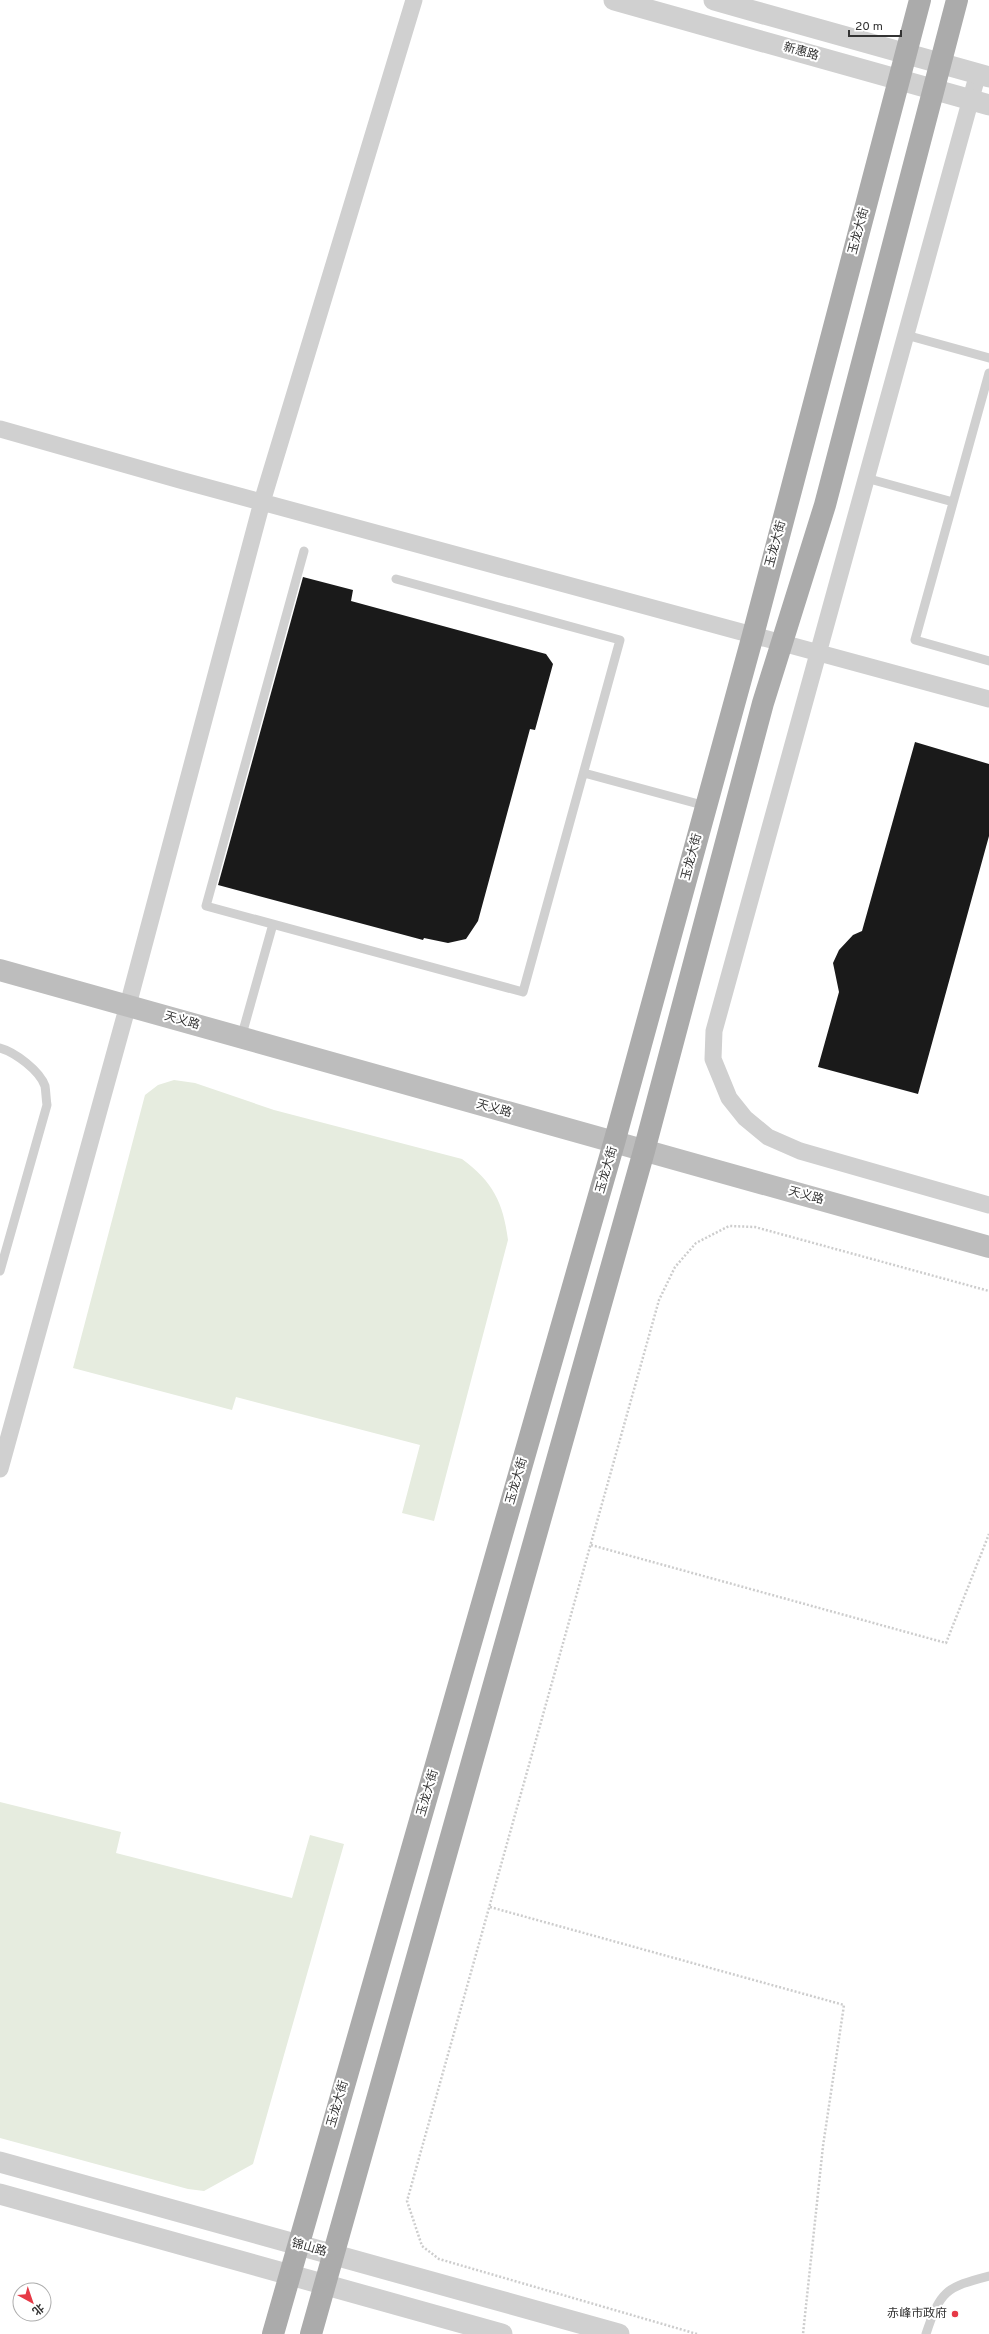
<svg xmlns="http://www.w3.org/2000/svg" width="989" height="2334" viewBox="0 0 989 2334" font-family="Overpass,'Noto Sans SC',sans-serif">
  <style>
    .green { fill: #e6ecdf }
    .building { fill: #1a1a1a }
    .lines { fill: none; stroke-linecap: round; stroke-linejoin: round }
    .path { stroke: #cdcdcd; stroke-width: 2.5; stroke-dasharray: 2 2; stroke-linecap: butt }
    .service { stroke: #d0d0d0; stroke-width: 9 }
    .minor { stroke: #d0d0d0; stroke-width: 17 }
    .tertiary { stroke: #d0d0d0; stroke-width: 21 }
    .secondary { stroke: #bdbdbd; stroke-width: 22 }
    .primary { stroke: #ababab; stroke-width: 22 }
    .poi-dot { fill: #e63946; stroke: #fff; stroke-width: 1.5 }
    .labels { text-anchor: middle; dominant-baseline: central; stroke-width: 4; stroke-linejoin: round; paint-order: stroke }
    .street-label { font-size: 12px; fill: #333; stroke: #fff }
    .poi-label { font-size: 12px; fill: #333; stroke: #fff; text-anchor: end }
  </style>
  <rect width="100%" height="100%" fill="#fff"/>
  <path class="green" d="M174 1080 195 1083 274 1110 462 1159C493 1182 503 1202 508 1240L434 1521 402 1513 420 1445 236 1397 232 1410 73 1368 145 1095 158 1085Z
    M0 1802 121 1832 116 1853 292 1898 310 1835 344 1844 253 2164 204 2191 188 2189 0 2138Z"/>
  <path class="building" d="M303 577 353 590 351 601 546 654 553 664 535 730 530 729 478 921 466 939 448 943 424 938 423 940 218 885Z
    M915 742 989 764V836L918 1094 818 1067 839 992 833 963 839 950 853 935 862 931Z"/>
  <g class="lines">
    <path class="path" d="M591 1545 946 1643 989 1534
      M490 1907 844 2005 823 2146 803 2334
      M697 2334 439 2259 422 2246 407 2201 659 1300 675 1267 696 1243 729 1226 755 1227 989 1291"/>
    <path class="service" d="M906 335 989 358
      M989 373 915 640 989 661
      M866 478 953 502
      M304 551 206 906 523 992 620 640 396 579
      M584 773 706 806
      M241 1038 273 924
      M0 1048C15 1052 40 1071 45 1086 46 1092 46 1099 47 1105L0 1271
      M926 2334C940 2291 946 2287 989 2276"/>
    <path class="minor" d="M978 73 714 1031 713 1059 729 1098 745 1118 768 1137 800 1151 989 1205
      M0 429 180 480 989 699
      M0 1469 128 1005 262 502 414 0"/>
    <path class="tertiary" d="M614 0 989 105
      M714 0 989 77
      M0 2162 619 2334
      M0 2194 502 2334"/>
    <path class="secondary" d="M0 970 989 1247"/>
    <path class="primary" d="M273 2334 614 1143 753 635 920 0
      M311 2334 644 1151 763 703 825 505 957 0"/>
  </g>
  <circle class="poi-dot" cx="955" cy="2314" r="4"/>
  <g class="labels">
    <g class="street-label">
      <text transform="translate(801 52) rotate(16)">新惠路</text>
      <text transform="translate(859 231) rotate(-75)">玉龙大街</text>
      <text transform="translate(776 544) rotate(-75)">玉龙大街</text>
      <text transform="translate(692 857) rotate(-75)">玉龙大街</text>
      <text transform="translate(182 1021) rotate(16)">天义路</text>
      <text transform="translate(494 1109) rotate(16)">天义路</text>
      <text transform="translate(607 1170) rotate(-74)">玉龙大街</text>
      <text transform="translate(806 1196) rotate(15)">天义路</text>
      <text transform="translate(517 1481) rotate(-74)">玉龙大街</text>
      <text transform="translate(428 1793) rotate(-74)">玉龙大街</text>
      <text transform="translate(338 2104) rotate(-74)">玉龙大街</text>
      <text transform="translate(309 2248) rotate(16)">锦山路</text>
    </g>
    <g class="poi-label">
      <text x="947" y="2314">赤峰市政府</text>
    </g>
  </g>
  <g transform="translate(32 2302) rotate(140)"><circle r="19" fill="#ffffff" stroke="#adadad"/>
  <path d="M0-3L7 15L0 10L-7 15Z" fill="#e63946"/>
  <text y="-6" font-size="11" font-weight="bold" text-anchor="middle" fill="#333333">北</text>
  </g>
  <path d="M849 30v6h52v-6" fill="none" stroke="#333333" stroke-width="2"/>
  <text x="855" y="30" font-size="12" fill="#333333" stroke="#ffffff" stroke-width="3" paint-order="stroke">20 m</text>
</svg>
